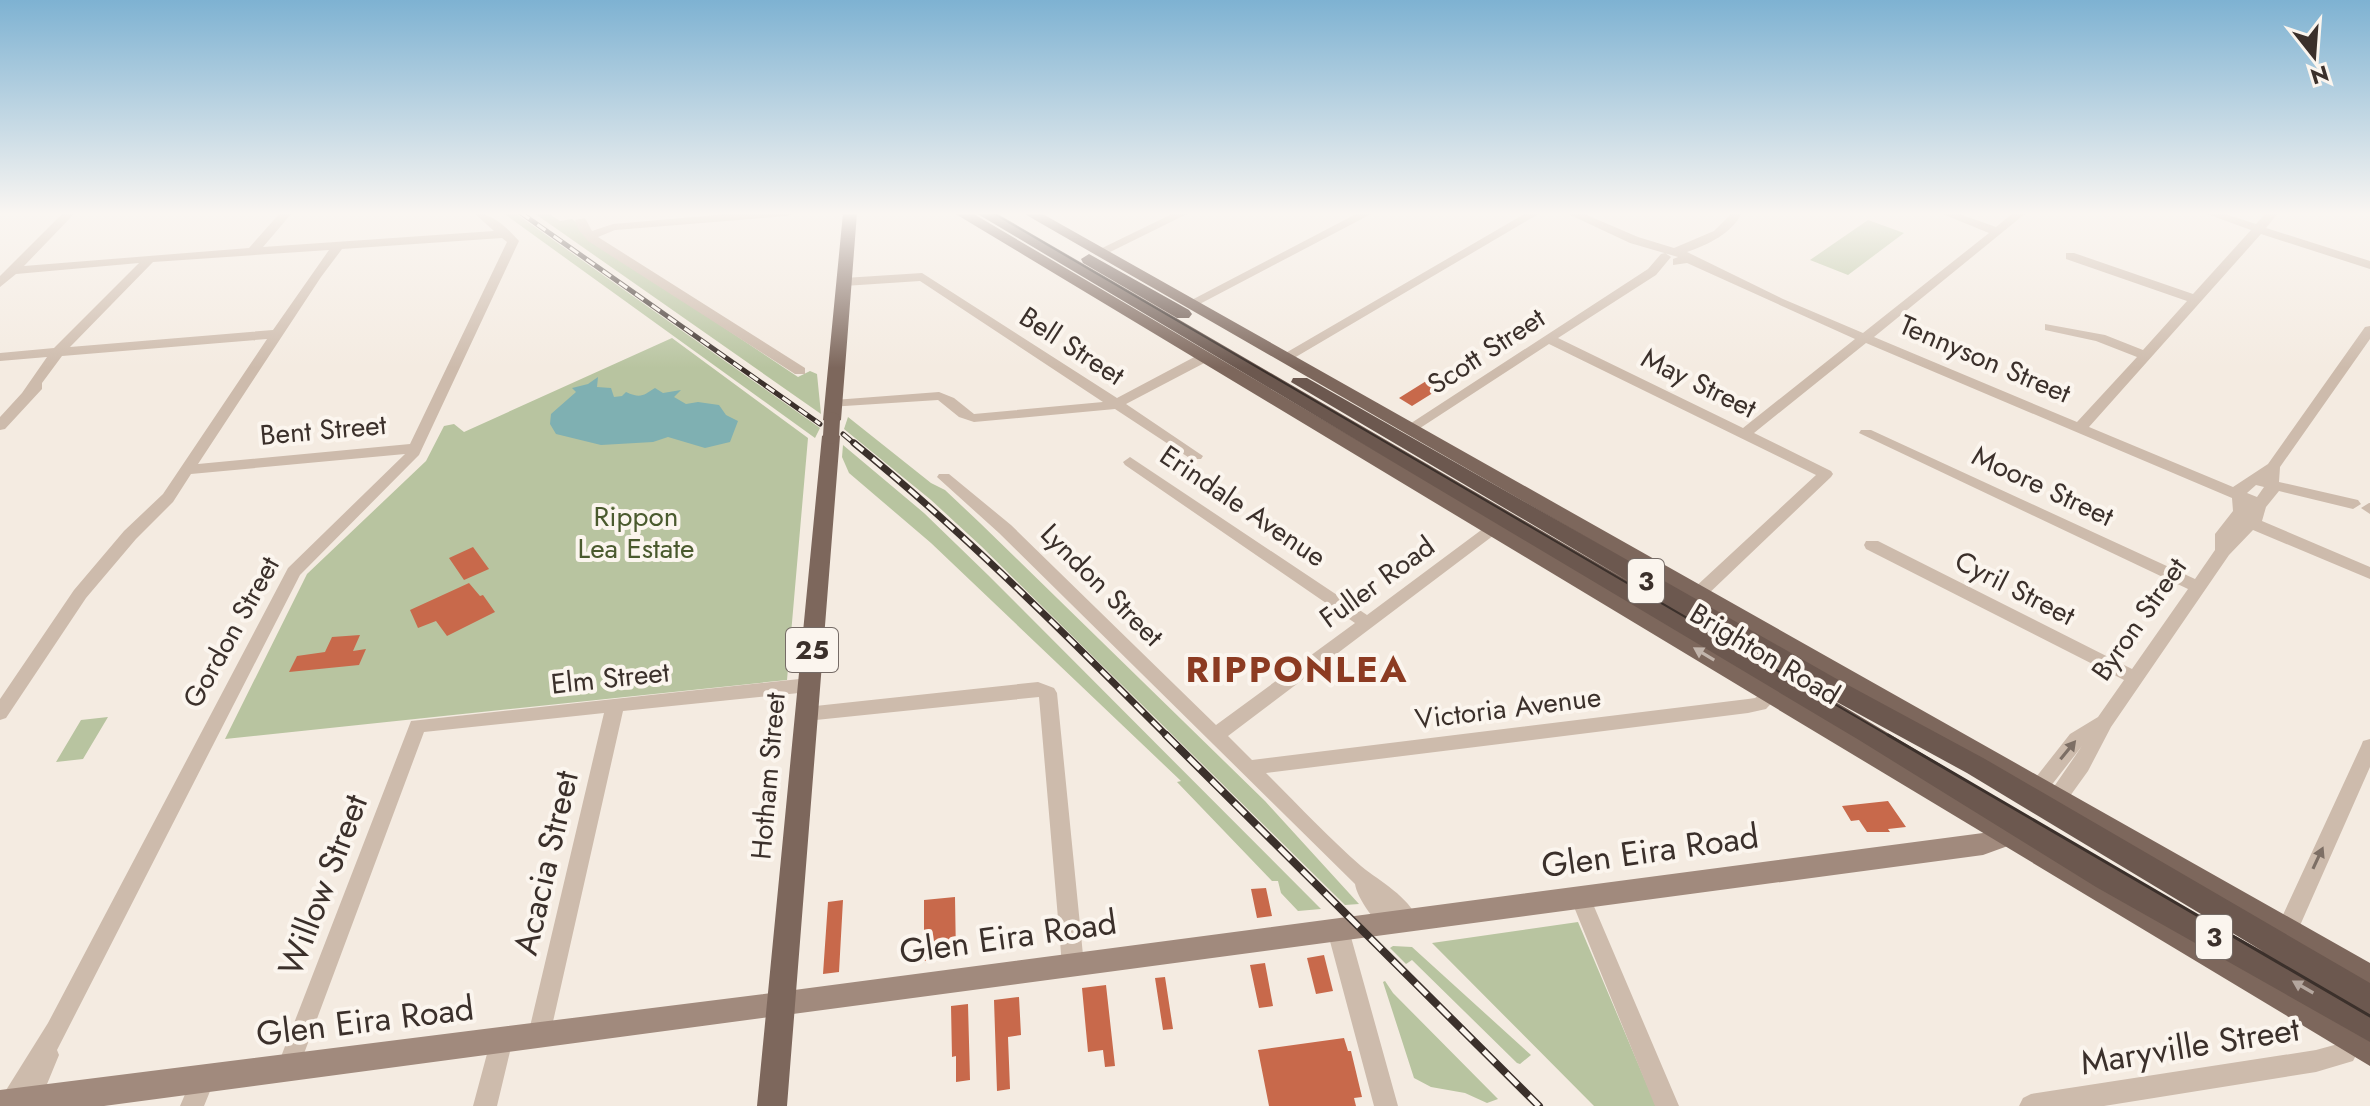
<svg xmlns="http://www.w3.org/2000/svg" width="2370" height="1106" viewBox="0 0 2370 1106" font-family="Jost,sans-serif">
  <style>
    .green { fill: #b8c4a0 }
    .water { fill: #7fb0b2 }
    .building { fill: #c8694b }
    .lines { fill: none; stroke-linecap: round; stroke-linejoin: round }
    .minor { fill: #cdbbac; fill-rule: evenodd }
    .secondary { fill: #a18a7d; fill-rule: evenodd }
    .primary { fill: #7d675c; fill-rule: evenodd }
    .trunk { fill: #6c584f; fill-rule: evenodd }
    .tram-far1 { stroke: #3b302b; stroke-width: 2 }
    .tram { stroke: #3b302b; stroke-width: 3 }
    .rail-far2-casing { stroke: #3b302b; stroke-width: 5 }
    .rail-far1-casing { stroke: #3b302b; stroke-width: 7 }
    .rail-casing { stroke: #3b302b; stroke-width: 8 }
    .rail-far2 { stroke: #fbf5ee; stroke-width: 3; stroke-dasharray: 10; stroke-linecap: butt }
    .rail-far1 { stroke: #fbf5ee; stroke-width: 4; stroke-dasharray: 12; stroke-linecap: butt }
    .rail { stroke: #fbf5ee; stroke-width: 5; stroke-dasharray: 16; stroke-linecap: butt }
    .primary-bridge { stroke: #7d675c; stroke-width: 16 }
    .oneway { fill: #c2b5ac }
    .oneway2 { fill: #7d6f65 }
    .oneway3 { fill: #b4a69e }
    .labels { text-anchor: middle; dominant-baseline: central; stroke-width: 8; stroke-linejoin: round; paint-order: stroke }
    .shield { fill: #fbf5ee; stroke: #756b66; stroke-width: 2 }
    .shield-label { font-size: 26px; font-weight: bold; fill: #3b302b }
    .street-label { font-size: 28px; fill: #3b302b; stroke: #fbf5ee }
    .park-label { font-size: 28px; fill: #4a5a2e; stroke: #fbf5ee }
    .near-street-label { font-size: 34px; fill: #3b302b; stroke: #fbf5ee }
    .district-label { font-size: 36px; font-weight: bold; letter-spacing: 2px; fill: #8c3b22; stroke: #fbf5ee }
  </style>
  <rect width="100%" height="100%" fill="#f4ebe1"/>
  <path class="green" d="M503 213H515L820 428 815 438Z
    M534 213H548L560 221 572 219 666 289 798 377 810 371 817 374 821 414Z
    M1868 220 1904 233 1848 275 1810 260Z
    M672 338 808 438 787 680 225 739 307 574 426 461 444 426 454 424 464 432Z
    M848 417 931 483 945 490 980 523 1265 801 1359 904 1345 905 981 546 931 500 844 429Z
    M843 445 924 513 988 575 1321 909 1298 911 1281 893 1278 881H1272L1177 782 1181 781 931 543 849 473 842 457Z
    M108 717 83 759 56 762 81 720Z
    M1578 922 1656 1106H1594L1432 943Z
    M1393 946 1412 947 1531 1055 1520 1064 1517 1063 1412 960 1406 964 1390 948Z
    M1385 981 1393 993 1498 1099 1487 1103 1465 1093 1431 1087 1414 1078 1383 982Z"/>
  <path class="water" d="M598 377 597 387 611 388 614 397 622 396 626 392C641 399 644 395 655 388L663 393 681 390 674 397 686 404 698 402 719 405 726 415 738 421 730 442 705 448 668 437 653 442 601 445 556 434 550 424 551 414 576 392 572 388 588 384Z"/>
  <path class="building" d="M1439 373 1452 381 1412 406 1399 398Z
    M473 547 489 569 464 580 449 558Z
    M469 583 480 596 483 595 495 612 447 636 436 621 418 628 410 610Z
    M360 635 353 651 366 649 359 665 289 672 297 656 325 652 332 637Z
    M1888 801 1906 827 1888 829 1890 832H1867L1859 820 1851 821 1842 806Z
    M1266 888 1272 916 1257 918 1251 889Z
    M955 897 956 957 924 961V900Z
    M843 900 839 972 823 974 828 902Z
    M1324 955 1333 991 1316 994 1307 958Z
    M1265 963 1273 1006 1259 1008 1250 965Z
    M1165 977 1173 1029 1163 1030 1155 978Z
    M1106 985 1115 1066 1105 1067 1103 1050 1088 1052 1082 988Z
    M1019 997 1021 1035 1008 1037 1010 1089 997 1091 994 1000Z
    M968 1004 970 1080 956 1082V1056L952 1057 951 1006Z
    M1344 1038 1348 1051H1351L1362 1097 1354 1098 1356 1106H1269L1258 1050Z"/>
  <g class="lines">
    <path class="minor" d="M63 213H75L24 266 249 248 280 213H292L263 247 494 231 474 213C493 213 507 228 519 241L419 455 300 575 57 1050 59 1055 38 1106H1L3 1095 48 1023 288 568 405 454 191 474 173 502 136 539 86 598 6 718 0 720V699L74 590 124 531 163 494 267 339 62 356 42 383V389L5 429 0 430V417L22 393 47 357 0 361V353L54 348 139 263 16 274 0 287V276ZM502 238 507 242 410 444 198 464 321 277 342 249ZM329 250 273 330 70 347 153 262Z
      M739 213H793L788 216 615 230 598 237 805 368V374H795L588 241 578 229 575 220 585 218 592 231 613 224Z
      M1174 213H1189L1104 255H1096L1094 252Z
      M1358 213H1373L1194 307 1190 308 1184 304Z
      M1526 213H1540L1289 361 1284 362 1277 358Z
      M1566 213H1582L1638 237 1674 248 1714 231 1732 213H1742C1731 234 1709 244 1687 252L1783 299 1863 333 1989 233 1940 213H1957L1996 227 2013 213H2026L1874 337 2077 422 2137 357 2096 341 2045 330V324L2105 335 2143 350 2187 301 2066 259V253H2074L2193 294 2251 230 2204 213H2222L2256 224 2266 213H2278L2266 228 2370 261V269L2261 234 2089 427 2233 487 2268 464 2365 327 2370 326V339L2280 467 2279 482 2358 500 2361 504 2353 509 2279 491 2266 507 2262 521 2370 567V579L2253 530 2229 555 2111 727 2088 771 2065 803 2058 805 2051 803 2048 797 2051 791 2082 746 2047 791 2040 794 2033 791 2030 786 2033 781 2070 734 2098 717 2124 680 1866 549 1864 545 1866 541H1878L2132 669 2188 589 1859 433 1861 430H1871L2195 579 2215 550V534L2233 511 2232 498 1866 343 1754 433 1831 471 1833 474 1831 477 1704 598H1692L1690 594 1692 590 1816 475 1549 344 1414 432H1404L1402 429 1648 269 1661 254 1665 253 1671 257 1656 275 1558 338 1743 428 1855 339 1687 263 1673 265V259L1678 257 1630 243ZM2256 485 2264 487 2257 497 2247 493Z
      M922 273 1117 398 1200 354H1210V360L1126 404 1203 456 1201 459H1191L1115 409 974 422 959 417 938 400 829 407 827 404 834 400 939 392 954 398 974 414 1103 402 920 281 844 286 838 282 844 278Z
      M1130 457 1367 615 1488 525H1500L1502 529 1228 736 1252 760 1748 699 1755 698 1771 687 1777 689 1780 694 1766 709 1748 713 1266 773C1297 804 1328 837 1361 866 1382 883 1407 895 1419 921L1416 928 1409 930 1400 926 1398 930 1391 932C1377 927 1357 898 1355 884L999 533 937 477 939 474H949L1011 525 1216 725 1355 623 1125 465 1123 462Z
      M2369 503H2370V514L2361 508Z
      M809 678 815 680 818 685 815 690 809 692 623 711 550 1035 547 1043 539 1046 531 1043 528 1035 604 713 424 732 299 1067 296 1075 288 1078 280 1075 277 1067 411 721Z
      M1038 682 1054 688 1057 693 1084 965 1081 972 1073 975 1065 972 1062 965 1039 697 806 721 800 719 797 714 800 709 806 707Z
      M2370 739V767L2298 930 2294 937 2287 939 2280 937 2276 930 2361 746 2363 741Z
      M1580 888 1587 891 1590 897 1679 1106H1655L1570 897 1573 891Z
      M1338 921 1345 923 1349 930 1398 1106H1374L1327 930 1331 923Z
      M502 1028 510 1031 513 1039 497 1106H473L491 1039 494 1031Z
      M2352 1031 2360 1034 2363 1042 2353 1061 2316 1072 2104 1106H2019L2023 1098 2031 1094 2316 1050 2338 1044 2344 1034Z
      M203 1068 211 1071 215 1079 204 1106H180L195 1071Z"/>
    <path class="secondary" d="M2007 826 2016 829 2019 836 2016 843 1983 855 104 1106H0V1090L779 992 1983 833Z"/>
    <path class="primary" d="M843 213H857L841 420 832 425 823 420Z
      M954 213H972L2370 1036V1066Z
      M1023 213H1041L2370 963V989Z
      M831 430 840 436 787 1106H757L822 436Z"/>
    <path class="trunk" d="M976 213H996L1633 584 1291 382 1293 378H1307L1835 678 1985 759 2370 983V1042L2096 887 1859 740ZM1824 695 1967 773 2264 952 2116 869Z
      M1089 254 1189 310 1192 314 1189 318H1177L1083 263 1081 259Z"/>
    <path class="tram-far1" d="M993 213 1891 737"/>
    <path class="tram" d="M1888 735 2370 1016"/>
    <defs>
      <path id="rail-far2" d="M521 213 820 424
        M843 434 856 445"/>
      <path id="rail-far1" d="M854 443C966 534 1066 635 1168 737"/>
      <path id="rail" d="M1166 735 1539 1106"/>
    </defs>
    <use href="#rail-far2" class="rail-far2-casing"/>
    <use href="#rail-far1" class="rail-far1-casing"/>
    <use href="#rail" class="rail-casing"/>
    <use href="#rail-far2" class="rail-far2"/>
    <use href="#rail-far1" class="rail-far1"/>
    <use href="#rail" class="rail"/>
    <path class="primary-bridge" d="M831 436 832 420"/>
  </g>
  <defs><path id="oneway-solid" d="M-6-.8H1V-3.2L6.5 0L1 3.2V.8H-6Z" transform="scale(2)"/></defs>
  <use class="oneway" href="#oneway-solid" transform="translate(1704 654) rotate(-149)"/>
  <g class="oneway2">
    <use href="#oneway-solid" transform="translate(2068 750) rotate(-51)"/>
    <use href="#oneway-solid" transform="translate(2318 858) rotate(-65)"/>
  </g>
  <use class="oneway3" href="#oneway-solid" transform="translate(2303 987) rotate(-150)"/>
  <linearGradient id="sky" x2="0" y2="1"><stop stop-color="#7eb2d2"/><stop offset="0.58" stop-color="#faf6f2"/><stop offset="1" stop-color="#faf6f2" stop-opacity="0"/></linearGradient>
  <rect width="2370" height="368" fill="url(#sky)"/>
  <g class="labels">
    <g class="shield">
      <rect x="1628" y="559" width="36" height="44" rx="6"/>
      <rect x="786" y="628" width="52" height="44" rx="6"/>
      <rect x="2196" y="915" width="36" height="44" rx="6"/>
    </g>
    <g class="shield-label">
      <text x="1646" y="581">3</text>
      <text x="812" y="650">25</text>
      <text x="2214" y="937">3</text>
    </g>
    <g class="street-label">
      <text transform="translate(1072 346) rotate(33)">Bell Street</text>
      <text transform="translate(1486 351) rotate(-33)">Scott Street</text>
      <text transform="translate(1985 359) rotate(23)">Tennyson Street</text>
      <text transform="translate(1699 383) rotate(26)">May Street</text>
      <text transform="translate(323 430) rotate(-5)">Bent Street</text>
      <text transform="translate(2043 486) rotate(25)">Moore Street</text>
      <text transform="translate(1243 506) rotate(34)">Erindale Avenue</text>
      <text transform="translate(1377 582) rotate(-36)">Fuller Road</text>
      <text transform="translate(1102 585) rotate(45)">Lyndon Street</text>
      <text transform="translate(2015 588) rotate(27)">Cyril Street</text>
      <text transform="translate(2139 619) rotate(-55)">Byron Street</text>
      <text transform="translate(231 632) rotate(-61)">Gordon Street</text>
      <text transform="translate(1765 654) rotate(31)">Brighton Road</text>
      <text transform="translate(610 678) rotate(-6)">Elm Street</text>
      <text transform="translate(1508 708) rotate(-7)">Victoria Avenue</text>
      <text transform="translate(768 776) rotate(-85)">Hotham Street</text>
    </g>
    <g class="park-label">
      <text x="636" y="516">Rippon<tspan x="636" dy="32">Lea Estate</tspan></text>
    </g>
    <g class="near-street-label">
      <text transform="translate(1650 851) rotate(-8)">Glen Eira Road</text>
      <text transform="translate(546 863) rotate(-77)">Acacia Street</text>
      <text transform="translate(323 885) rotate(-69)">Willow Street</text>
      <text transform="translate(1008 937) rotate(-8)">Glen Eira Road</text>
      <text transform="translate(365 1021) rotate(-7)">Glen Eira Road</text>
      <text transform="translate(2190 1046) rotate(-9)">Maryville Street</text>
    </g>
    <g class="district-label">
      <text x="1297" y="669">RIPPONLEA</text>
    </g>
  </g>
  <g transform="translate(2314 56) rotate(163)" stroke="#fbf5ee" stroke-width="6" paint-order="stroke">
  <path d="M0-6L14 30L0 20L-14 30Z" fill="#3b302b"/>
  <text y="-12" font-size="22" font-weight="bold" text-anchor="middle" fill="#3b302b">N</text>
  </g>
</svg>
